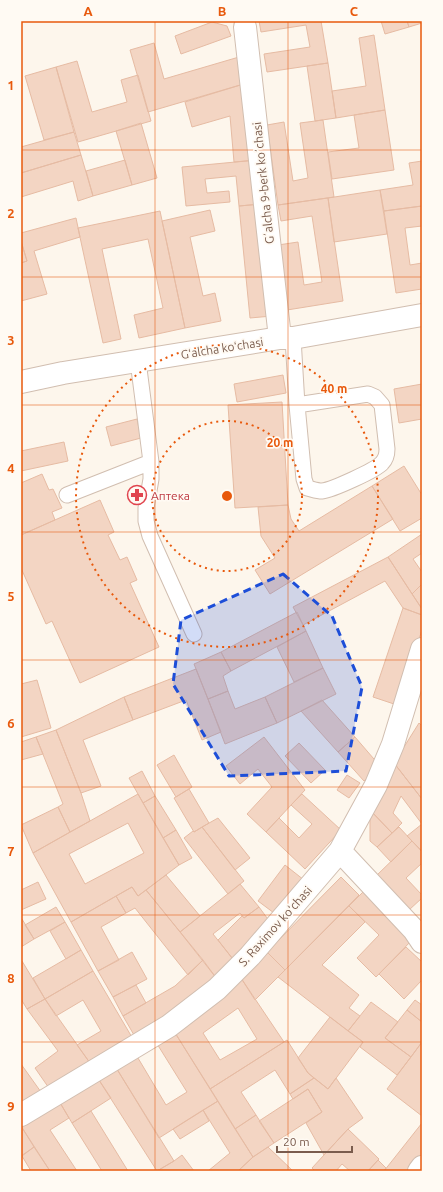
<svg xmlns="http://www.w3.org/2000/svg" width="443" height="1192" viewBox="0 0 443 1192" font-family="Ubuntu,sans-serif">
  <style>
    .building { fill: #f3d5c3; stroke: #e6bba3; fill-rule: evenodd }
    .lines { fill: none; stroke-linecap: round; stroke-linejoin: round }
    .service-casing { stroke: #d1beb0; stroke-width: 17 }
    .minor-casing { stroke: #d1beb0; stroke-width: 24 }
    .tertiary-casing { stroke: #d1beb0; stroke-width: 24 }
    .service { stroke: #fff; stroke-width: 15 }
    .minor { stroke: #fff; stroke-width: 22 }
    .tertiary { stroke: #fff; stroke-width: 22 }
    .marked { fill: #1d4ed8; fill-opacity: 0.2; stroke: #1d4ed8; stroke-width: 3; stroke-dasharray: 8 5; stroke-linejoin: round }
    .grid { fill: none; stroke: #e8590c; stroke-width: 1; stroke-opacity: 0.55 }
    .ring { fill: none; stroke: #e8590c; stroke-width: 2; stroke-dasharray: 2 4 }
    .labels { text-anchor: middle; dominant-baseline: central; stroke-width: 3.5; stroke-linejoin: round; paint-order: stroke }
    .street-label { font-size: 12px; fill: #7a5c4d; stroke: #fffaf3 }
    .health-label { font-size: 12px; fill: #be3a42; stroke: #fffaf3; text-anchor: start }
    .centre { fill: #e8590c; stroke: #fffaf3; stroke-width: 2 }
    .ring-label { font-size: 12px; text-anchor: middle; font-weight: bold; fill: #e8590c; stroke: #fffaf3; stroke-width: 3.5; stroke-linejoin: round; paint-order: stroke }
    .neatline { fill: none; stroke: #e8590c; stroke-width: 1.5 }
    .grid-label { font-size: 13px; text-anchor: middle; font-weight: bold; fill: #e8590c }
  </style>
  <rect width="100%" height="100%" fill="#fdf6ec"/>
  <path class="building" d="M259 21H321L328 63 267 72 264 54 310 47 306 25 261 32Z
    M381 21H407L409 27 385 34Z
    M407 21H422V23L409 27Z
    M212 22 227 26 231 36 181 54 175 36Z
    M374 35 385 110 336 118 332 91 366 86 359 38Z
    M154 43 164 79 239 57 247 83 148 112 130 50Z
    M77 61 92 112 127 102 121 80 138 75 151 121 78 142 56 67Z
    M328 63 336 118 315 121 307 66Z
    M56 67 74 132 44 140 25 76Z
    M247 83 257 160 234 162 230 116 192 127 185 102Z
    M385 110 394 170 332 179 328 152 359 148 354 115Z
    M323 120 334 197 278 205 267 125 284 122 293 181 308 178 300 123Z
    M141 123 157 178 132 185 116 131Z
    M74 132 81 155 21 173V147Z
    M81 155 93 196 78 201 73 181 21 197V173Z
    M125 160 132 185 93 196 86 171Z
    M257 160 261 204 239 206 236 176 205 179 207 193 229 191 230 202 186 206 182 167Z
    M422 161V206L384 211 380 190 413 185 409 163Z
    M380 190 387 234 334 242 328 198Z
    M328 198 343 301 287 310 278 245 298 242 304 285 322 282 312 216 281 221 278 205Z
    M261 204 272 316 250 318 239 206Z
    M422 206V226L405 228 410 265 422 263V289L396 293 384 211Z
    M210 210 215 231 190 237 203 296 215 293 221 321 185 328 162 221Z
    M160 211 185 328 139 338 134 315 163 308 148 239 102 249 121 339 103 343 78 228Z
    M76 218 80 237 34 251 47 294 21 301V263L27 261 21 241V233Z
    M21 241 27 261 21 263Z
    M283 375 286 393 237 402 234 384Z
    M422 384V419L399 423 394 389Z
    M282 402 288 505 235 508 228 405Z
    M137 419 141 438 111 446 106 427Z
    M64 442 68 461 21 471V451Z
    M404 466 422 495V518L400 531 372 486Z
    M42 474 49 490 53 489 62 508 52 512 55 520 21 535V483Z
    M372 486 393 519 270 594 255 570 275 558 261 536 258 507 288 505 291 519 299 531Z
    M100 500 114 532 108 535 120 560 127 557 137 580 130 583 159 647 80 683 52 621 46 624 21 568V535Z
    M422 534V553L413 559 422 572V584L412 594 388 557Z
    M388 557 422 609V615L403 608 385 581 303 625 293 607Z
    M422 584V609L412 594Z
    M403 608 422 615V630L397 705 373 697Z
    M297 612 306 631 231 671 221 652Z
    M306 631 323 668 294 682 277 647Z
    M221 652 231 671 223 676 228 691 208 699 194 664Z
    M323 668 336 694 277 723 265 697Z
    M196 669 221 732 202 740 186 700 133 720 124 697Z
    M37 680 51 728 21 737V684Z
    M228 691 235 709 265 697 277 723 225 744 208 699Z
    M124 697 133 720 83 740 101 786 81 793 56 730Z
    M322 700 355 737 338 752 301 711Z
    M419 723 422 726V799L394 763Z
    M56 730 81 793 90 821 70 832 58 807 63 804 36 737Z
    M36 737 43 754 21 760V742Z
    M264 737 305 790 266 832 247 814 272 787 258 769 240 784 226 766Z
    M355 737 380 766 364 781 338 752Z
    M299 743 325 770 311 783 285 756Z
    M174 755 192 787 176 797 157 765Z
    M394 763 422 799V851L407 836 422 824 401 796 393 813 402 823 392 833 370 810Z
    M142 771 155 796 143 803 129 778Z
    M347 775 360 783 349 798 337 790Z
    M189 789 209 823 194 832 174 798Z
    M138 794 179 865 138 896 132 887 71 922 33 853ZM128 823 144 853 85 884 69 854Z
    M302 794 341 830 305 869 266 832 279 818 299 838 312 824 291 805Z
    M155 796 176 830 163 838 143 803Z
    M58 807 70 832 33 853 21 825Z
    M370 810 392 833 377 847 370 841Z
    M218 818 250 858 235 870 202 827Z
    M202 827 244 881 228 894 184 838 193 831 194 832Z
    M399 827 412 841 391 862 377 847Z
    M176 830 192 858 179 865 163 838Z
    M412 841 422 852V863L406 878 422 895V898L409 910 376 876Z
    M285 865 304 880 278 916 258 901Z
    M166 875 200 916 180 932 146 890Z
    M341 877 359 895 285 970 267 952Z
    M38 882 46 899 21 910V890Z
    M240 884 259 907 244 918 240 913 213 934 236 963 217 979 180 932Z
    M132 887 138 896 146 890 203 960 188 975 135 908 126 913 116 896Z
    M365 890 413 939 376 977 357 958 379 935 349 906Z
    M116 896 126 913 101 927 119 960 98 971 71 922Z
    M349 906 365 922 322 965 359 995 349 1008 360 1016 348 1031 278 977Z
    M56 907 65 922 34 939 25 925Z
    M259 907 270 922 236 963 218 940 242 916 244 918Z
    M21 919H22L34 939 21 947Z
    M65 922 81 950 66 959 50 931Z
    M406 947 422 962V980L404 999 379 974Z
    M81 950 93 971 45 999 33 978Z
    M132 952 147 979 113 997 98 971Z
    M267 952 285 970 255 1000 241 978Z
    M203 960 217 979 187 1006 134 1035 123 1016 175 986Z
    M22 961 45 999 27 1009 21 999V962Z
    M93 971 133 1039 90 1063 77 1045 101 1031 83 1000 56 1016 45 999Z
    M241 978 284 1042 210 1089 172 1028ZM238 1008 257 1039 220 1060 203 1033Z
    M136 985 146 1003 123 1016 113 997Z
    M45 999 90 1063 51 1091 35 1068 58 1051 27 1009Z
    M415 1000 422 1005V1022L407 1010Z
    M371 1002 398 1022 385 1038 411 1057 397 1075 360 1047 363 1042 348 1031Z
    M407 1010 422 1022V1042L411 1057 385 1038Z
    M330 1017 363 1042 328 1089 308 1073 298 1058Z
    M172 1028 218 1101 159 1138 115 1066 135 1053 166 1105 187 1092 154 1039Z
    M287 1040 308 1073 314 1078 290 1094 275 1070 241 1092 256 1115 235 1129 210 1089Z
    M422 1042V1116L387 1089Z
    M21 1064 41 1092 21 1106Z
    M115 1066 174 1161 157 1171 97 1077Z
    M97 1077 111 1098 72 1123 59 1101Z
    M314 1078 328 1089 336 1078 363 1118 348 1129 324 1155 306 1123 322 1112 308 1089 293 1099 290 1094Z
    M308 1089 322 1112 274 1143 259 1121Z
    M59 1101 69 1118 50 1130 77 1171H50L21 1126Z
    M218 1101 253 1157 238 1171H208L230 1153 203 1110Z
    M203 1110 209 1121 180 1139 173 1129Z
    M91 1111 128 1171H102L72 1123Z
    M256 1115 274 1143 253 1157 235 1129Z
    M422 1123V1157L411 1171H384Z
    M21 1126 34 1147 21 1156Z
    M348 1129 379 1159 368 1171H350L342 1164 336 1171H315L312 1168Z
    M34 1147 50 1171H31L22 1156Z
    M268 1147 293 1171H238L253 1157Z
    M182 1155 194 1171H157L174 1161Z
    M378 1160 386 1168 384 1171H368Z"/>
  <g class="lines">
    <defs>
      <path id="service" d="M293 338 297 405 304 479 307 488C312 489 317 491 322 491 332 490 376 470 382 463 386 459 387 454 387 449L382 405 375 397 368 394 297 405
        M138 361 151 462V479L146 508V521L150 536 194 634
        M67 495 151 462"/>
      <path id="minor" d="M245 27 280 338
        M340 851 414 930 422 942
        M21 1115 169 1026 217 989 250 956 340 851 376 785 393 744 422 649
        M419 1171 422 1167"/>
      <path id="tertiary" d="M21 382 63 373 280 338H293L422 315"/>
    </defs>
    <use href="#service" class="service-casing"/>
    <use href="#minor" class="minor-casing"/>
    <use href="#tertiary" class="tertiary-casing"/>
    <use href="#service" class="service"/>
    <use href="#minor" class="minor"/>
    <use href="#tertiary" class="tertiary"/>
  </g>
  <path class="marked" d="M283 574 332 616 362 687 346 771 229 776 173 684 181 620Z"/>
  <path class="grid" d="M155 21V1171M288 21V1171M21 150H422M21 277H422M21 405H422M21 532H422M21 660H422M21 787H422M21 915H422M21 1042H422"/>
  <g class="ring">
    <circle cx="227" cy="496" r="75"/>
    <circle cx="227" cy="496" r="151"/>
  </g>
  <defs>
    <symbol id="pharmacy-ring" viewBox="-11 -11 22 22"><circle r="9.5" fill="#fffaf3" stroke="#e0444e" stroke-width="1.5"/><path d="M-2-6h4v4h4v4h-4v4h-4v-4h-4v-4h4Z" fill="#e0444e"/></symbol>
  </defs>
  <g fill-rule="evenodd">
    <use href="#pharmacy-ring" x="126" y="484" width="22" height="22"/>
  </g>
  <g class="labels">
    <g class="street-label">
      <text transform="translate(263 183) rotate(-96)">Gʼalcha 9-berk koʼchasi</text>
      <text transform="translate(222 348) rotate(-9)">Gʻalcha koʻchasi</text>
      <text transform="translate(275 926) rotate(-48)">S. Raximov koʻchasi</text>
    </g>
    <g class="health-label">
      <text x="151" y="495">Аптека</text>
    </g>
  </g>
  <circle cx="227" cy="496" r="6" class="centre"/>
  <g class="ring-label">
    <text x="334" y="393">40 m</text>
    <text x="280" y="447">20 m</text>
  </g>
  <rect width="443" height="1192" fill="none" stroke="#fffaf3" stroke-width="44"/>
  <path d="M277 1146v6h75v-6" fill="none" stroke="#7a5c4d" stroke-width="2"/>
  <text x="283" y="1146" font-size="12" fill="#7a5c4d" stroke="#fffaf3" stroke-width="3" paint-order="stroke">20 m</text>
  <rect x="22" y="22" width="399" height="1148" class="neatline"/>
  <g class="grid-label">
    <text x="88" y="16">A</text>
    <text x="222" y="16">B</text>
    <text x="354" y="16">C</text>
    <text x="11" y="90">1</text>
    <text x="11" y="218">2</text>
    <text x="11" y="345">3</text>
    <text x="11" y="473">4</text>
    <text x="11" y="601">5</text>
    <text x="11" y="728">6</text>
    <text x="11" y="856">7</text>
    <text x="11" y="983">8</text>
    <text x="11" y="1111">9</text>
  </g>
</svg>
